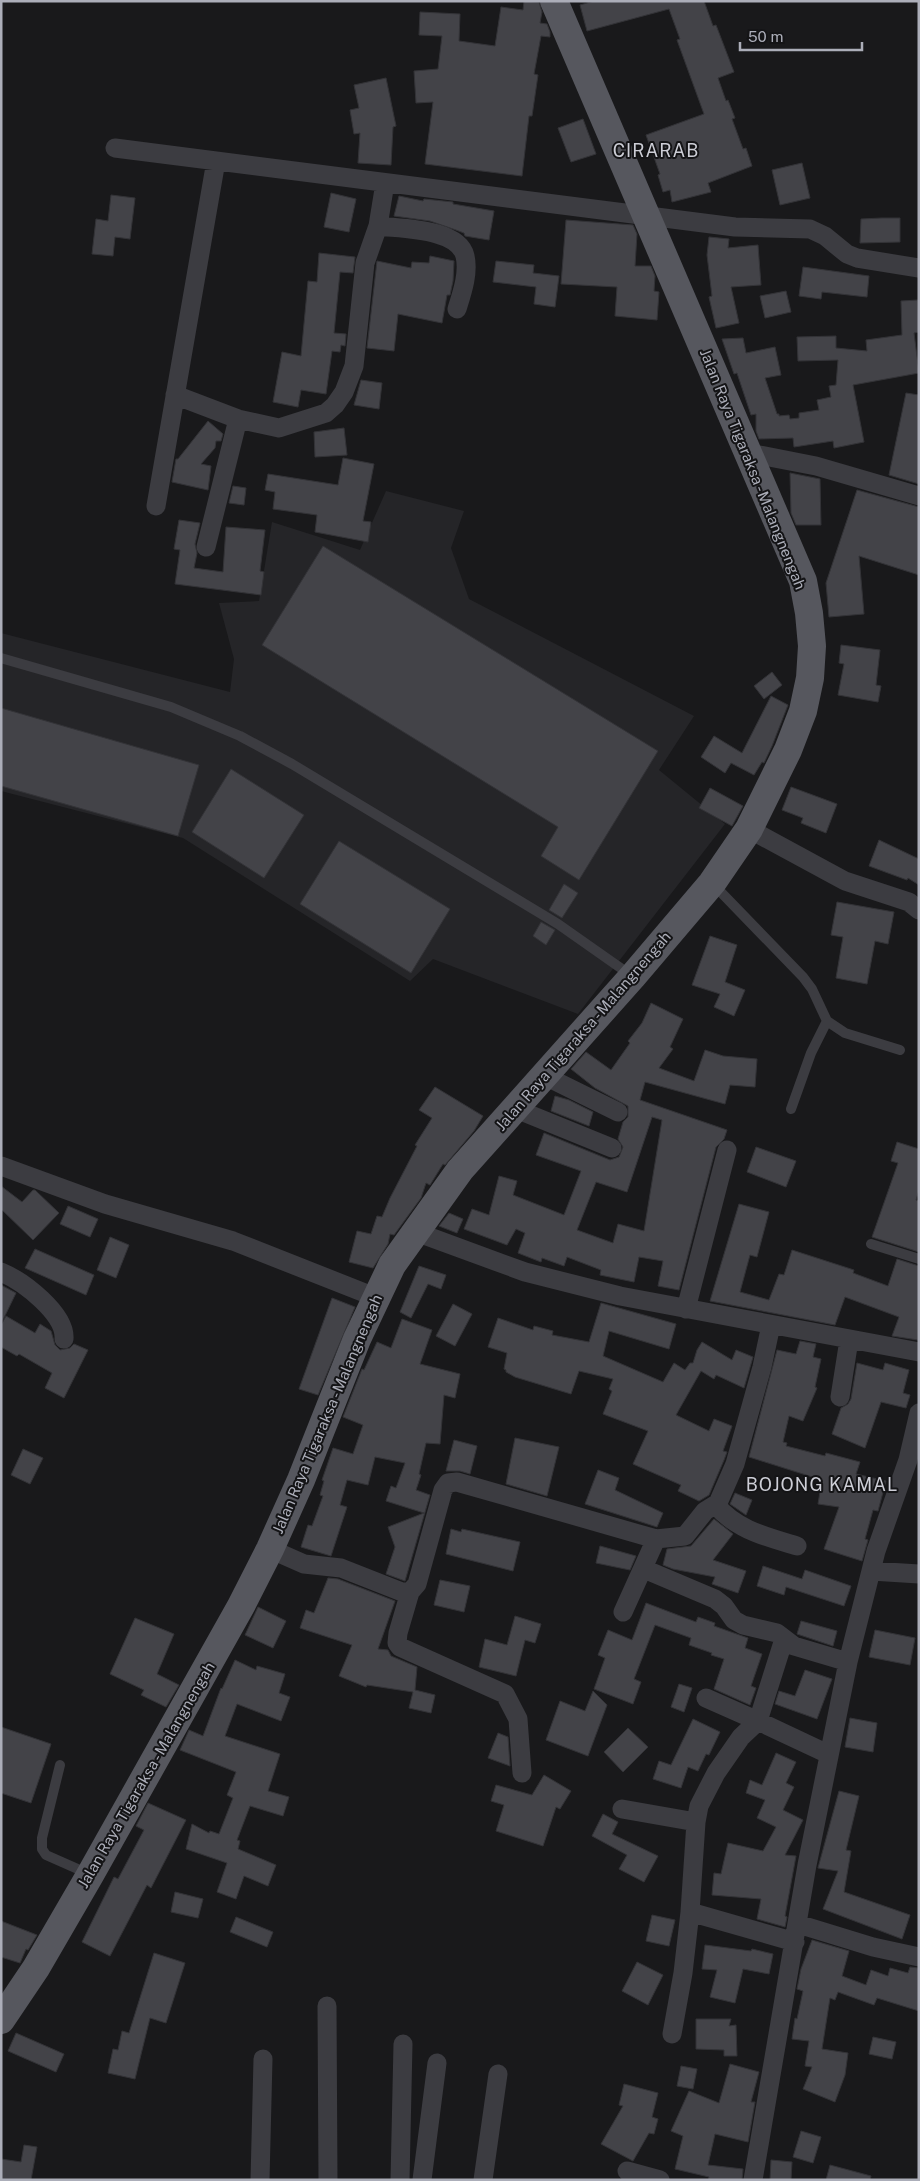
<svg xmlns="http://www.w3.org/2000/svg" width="920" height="2181" viewBox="0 0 920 2181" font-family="'Public Sans',sans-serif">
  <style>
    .built { fill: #252528 }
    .building { fill: #434348; stroke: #333337; fill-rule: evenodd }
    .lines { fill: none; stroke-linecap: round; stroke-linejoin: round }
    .lane { stroke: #3c3c41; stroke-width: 10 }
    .street { stroke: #3c3c41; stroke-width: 19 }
    .primary { stroke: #56575e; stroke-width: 28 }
    .labels { text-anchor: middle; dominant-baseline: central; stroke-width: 4; stroke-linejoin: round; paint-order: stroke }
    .street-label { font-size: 15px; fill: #acaeb9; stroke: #141416 }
    .quarter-label { font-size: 18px; letter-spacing: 1px; fill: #cdced6; stroke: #141416 }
  </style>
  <rect width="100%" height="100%" fill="#19191b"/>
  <path class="built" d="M386 491 464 511 451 548 469 599 694 716 659 770 725 824 578 1014 433 959 410 981 183 838 1 791V633L230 692 234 659 219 603 259 601 272 522 360 550Z"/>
  <path class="building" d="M524 1 539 2 542 12 540 23 547 24 550 32V37L541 36 534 74 538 75 532 116H529L522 176 425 164 433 102 416 103 414 71 438 69 442 36 419 35 420 12 460 14 459 41 495 46 501 7 523 10Z
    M594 1H704L713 26 716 25 734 72 718 78 726 101 728 100 735 118 732 119 743 149 746 148 752 166 708 183 711 192 672 202 670 190 663 192 658 175 660 174 646 135 704 114 677 40 680 39 669 9 587 31 580 5Z
    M386 78 396 126 393 127 391 165 358 163 360 133 354 134 350 110 359 108 354 85Z
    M583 119 596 154 571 162 558 128Z
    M802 163 810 198 780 205 772 170Z
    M331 193 356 199 349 232 324 227Z
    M111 195 135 198 130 239 115 237 113 256 92 254 96 219 108 221Z
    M399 196 423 201 424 199 453 202V204L494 211 489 240 465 236 464 233 456 230 430 221 394 216Z
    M882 218H900V242L860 243 861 219Z
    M566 220 633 225 637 234 635 266H651L655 276 654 291 659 292 657 320 615 316 617 287 561 284Z
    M709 237 729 239 728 248 758 245 761 285 731 287 739 323 716 328 709 297 712 296 707 255Z
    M319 253 355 257 353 273 340 272 334 333 346 334 345 346 341 345 340 352 332 351 326 394 301 390 298 407 273 402 282 352 301 356 308 281 317 282Z
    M430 256 454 261 453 281 450 295H447L442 323 398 314 394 351 367 348 377 261 411 268 412 262 429 263Z
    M496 261 534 265 533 273 559 276 555 307 534 304 536 287 493 282Z
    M803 267 869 276 867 297 822 292 821 299 799 296Z
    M786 291 791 312 765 318 760 296Z
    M918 300 919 332 914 333 919 373 853 385 864 442 834 448 833 441 794 447 793 438 759 439 756 431V414L751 415 737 373 734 374 722 339 743 338 746 353 775 347 781 375 765 378 777 414H779V416L789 415 790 419 799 418V413L819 410 817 400 831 397 829 386 836 385 838 360 798 361 797 337 836 336V348L867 351 866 340 902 335 901 301Z
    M361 380 382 383 379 409 354 405Z
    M906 393 919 395V484L889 475Z
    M208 421 223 434 221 441H216L215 448 201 464 211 466 208 490 172 482 176 459H178Z
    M344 428 347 455 315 457 314 432Z
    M343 458 374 464 363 521 371 522 368 542 315 532 317 515 273 509 275 492 265 490 268 474 338 485Z
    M790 473 820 479 821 525H796L791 513Z
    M233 486 246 488 244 505 229 503Z
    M857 490 919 507V575L859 556 864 614 829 617 826 583Z
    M179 520 200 523 195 544 197 553 194 568 223 572 226 527 265 530 260 571 264 572 261 595 175 584 180 550 174 549Z
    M323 546 658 751 579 880 541 856 558 827 262 645Z
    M841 645 880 650 876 685 881 686 878 702 838 695 844 664 839 663Z
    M772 672 782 685 764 699 754 686Z
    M771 696 788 705 772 746 764 763 762 762 754 775 731 763 725 773 701 757 714 736 742 753Z
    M1 708 199 765 178 836 1 786Z
    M231 769 304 815 264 878 192 832Z
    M791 787 837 804 826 833 801 823 803 818 782 810Z
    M710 788 743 806 732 826 699 808Z
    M879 840 919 859V885L908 878 907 880 869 866Z
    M339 841 450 909 411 973 300 904Z
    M564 884 578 893 562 918 549 910Z
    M837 902 894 912 888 944 875 941 867 984 836 978 843 937 831 935Z
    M541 922 555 930 546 945 533 936Z
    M710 936 737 945 725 982 745 990 734 1016 714 1007 720 994 692 985Z
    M651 1003 683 1019 670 1047 673 1049 659 1068 694 1081 705 1050 723 1056 757 1059 755 1087 730 1085 725 1104 645 1082 640 1100 727 1130 724 1139 716 1147 679 1290 658 1286 663 1261 639 1257 634 1282 600 1275 601 1270 567 1257 564 1266 542 1258 541 1262 518 1253 525 1233 516 1229 507 1245 464 1229 472 1209 489 1215 499 1176 517 1181 513 1195 564 1215 581 1171 536 1155 544 1133 610 1160 619 1157 623 1147 618 1139 623 1122 628 1117V1106L595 1088 571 1069 586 1052 611 1070 630 1043 628 1041 642 1023ZM652 1117 662 1120 644 1231 618 1224 613 1243 577 1230 596 1182 627 1192Z
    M435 1087 483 1116 474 1131 445 1165 443 1164 430 1185 426 1183 421 1198 394 1235 390 1234 388 1244 373 1268 349 1262 357 1231 371 1234 377 1216 382 1217 390 1198 417 1146 415 1145 432 1118 419 1110Z
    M555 1096 569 1100 593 1112 589 1126 551 1111Z
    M897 1142 919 1149V1190L916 1200 919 1201V1252L872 1237 898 1163 891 1161Z
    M756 1147 796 1161 786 1187 747 1172Z
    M1 1186 22 1202 33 1190H35L59 1213 33 1240 1 1209Z
    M739 1204 769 1212 757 1257 750 1255 740 1292 769 1300 779 1274 784 1275 792 1250 854 1270 853 1273 888 1286 897 1259 919 1266 918 1340 892 1336 899 1317 845 1297 835 1325 710 1301Z
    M68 1206 98 1219 90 1237 60 1224Z
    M449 1213 463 1219 457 1233 439 1226Z
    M110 1237 129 1245 116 1278 97 1270Z
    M35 1249 94 1275 86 1295 25 1268Z
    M419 1266 446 1275 441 1289 428 1284 411 1318 400 1312Z
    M1 1285 16 1293 1 1324Z
    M332 1298 355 1307 318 1395 299 1389Z
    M601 1303 676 1324 669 1349 609 1331 603 1356 663 1382 674 1363 685 1370 690 1363H693L697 1350 702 1342 732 1360 736 1350 753 1357 744 1388 716 1375 714 1379 701 1371 676 1415 709 1431 714 1419 732 1426 723 1451 727 1452 724 1460 709 1495 699 1501 678 1491 681 1485 633 1464 648 1431 603 1414 612 1391 609 1389 613 1379 579 1371 571 1394 515 1377 506 1372V1370L504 1369 507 1353 488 1347 498 1318 533 1330 534 1326 553 1331 552 1335 589 1342Z
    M453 1304 472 1314 455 1346 436 1336Z
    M6 1316 35 1333 40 1324 51 1331 55 1345 60 1350 70 1348 74 1344 88 1350 64 1398 45 1388 52 1373 19 1354 17 1356 1 1347V1325Z
    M402 1319 432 1330 420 1364 460 1374 455 1398 444 1395 440 1444 426 1443 419 1474 421 1475 416 1490 430 1495 405 1581 386 1574 395 1547 388 1527 424 1513 386 1501 391 1486 396 1488 405 1463 375 1457 368 1485 347 1480 340 1505 347 1507 331 1556 301 1547 308 1525 312 1526 323 1496 320 1495 324 1481 322 1480 333 1448 353 1454 363 1425 343 1417 362 1369 364 1370 377 1342 391 1348Z
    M800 1341 816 1344 813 1357 821 1359 815 1387 817 1388 803 1421 789 1416 783 1442 787 1443 786 1446 825 1456 826 1453 860 1462 856 1474 886 1481 878 1511 873 1510 865 1539 868 1540 862 1561 824 1549 839 1507 818 1504 822 1480 749 1457 777 1350 796 1354Z
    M857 1363 883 1370 885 1363 909 1370 903 1393 910 1395 906 1408 881 1402 865 1448 832 1434 841 1408 848 1404 851 1399Z
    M515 1438 559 1447 547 1496 506 1484Z
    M454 1440 477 1446 470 1474 460 1471H446Z
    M23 1449 43 1458 30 1484 11 1475Z
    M598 1470 619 1478 615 1490 663 1513 657 1527 585 1504Z
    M735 1493 752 1500 746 1515 730 1504Z
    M714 1519 733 1534 713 1560 746 1571 738 1593 712 1584 715 1577 673 1569 663 1565 667 1549 691 1546Z
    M451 1529 461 1532 462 1529 520 1542 513 1571 446 1554Z
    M600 1546 636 1556 630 1570 596 1563Z
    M763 1566 802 1579 805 1570 851 1586 844 1606 786 1587 784 1595 757 1586Z
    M328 1578 338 1579 395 1601 378 1649 388 1650 391 1656 417 1667 415 1690 435 1695 431 1713 409 1708 413 1692 367 1685 366 1687 339 1676 352 1645 300 1628 306 1610 314 1613Z
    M440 1580 470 1586 464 1612 434 1605Z
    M646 1603 696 1622 698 1617 715 1623 714 1626 748 1638 745 1648 762 1654 751 1686 756 1688 750 1705 714 1689 724 1659 711 1655 712 1653 689 1645 691 1638 655 1625 634 1679 641 1682 633 1704 594 1689 605 1658 598 1655 608 1630 632 1640Z
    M258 1607 286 1621 273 1648 245 1635Z
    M515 1616 541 1624 535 1643 525 1640 516 1676 479 1667 485 1639 507 1645Z
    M135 1618 174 1634 157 1674 179 1685 166 1707 141 1695 144 1690 110 1674Z
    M801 1621 837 1631 833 1646 797 1634Z
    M875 1630 915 1638 910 1665 869 1657Z
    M235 1660 256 1670 257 1666 285 1674 279 1693 290 1697 281 1721 237 1704 225 1736 280 1754 268 1791 289 1797 283 1816 250 1806 237 1840 240 1841 238 1849 276 1865 268 1886 244 1876 236 1899 217 1892 227 1863 186 1849 192 1824 209 1833 210 1831 219 1834 233 1798 227 1795 236 1772 180 1750 189 1730 203 1736 221 1688 222 1689Z
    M805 1670 832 1679 817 1719 775 1704 779 1691 795 1696Z
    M679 1684 692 1688 684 1712 671 1707Z
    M593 1691 607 1705 588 1756 546 1740 560 1701 585 1711Z
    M850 1718 877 1723 873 1752 845 1747Z
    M693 1719 720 1732 709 1755 706 1754 698 1771 688 1767 681 1788 653 1779 659 1761 671 1765Z
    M1 1727 51 1744 31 1803 1 1793Z
    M628 1728 648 1747 623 1772 604 1752Z
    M498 1733 508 1737 510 1766 488 1758Z
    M776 1753 796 1762 786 1783 794 1787 783 1810 803 1820 785 1855 796 1856 785 1916 787 1917 785 1927 757 1919 761 1899 712 1895 714 1873 721 1874 728 1843 763 1851 776 1827 757 1818 765 1800 746 1793 750 1780 762 1785Z
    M544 1775 571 1791 560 1809 556 1807 543 1846 496 1831 504 1805 491 1801 496 1785 532 1795Z
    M839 1791 859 1796 846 1850 851 1851 844 1892 910 1915 902 1939 823 1909 838 1871 818 1868Z
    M148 1803 186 1820 151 1888 147 1885 110 1956 82 1942 114 1877 118 1879 144 1830 136 1826Z
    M603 1814 618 1822 612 1834 658 1856 644 1882 619 1869 627 1855 592 1836Z
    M175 1892 203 1899 198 1918 171 1912Z
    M652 1915 675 1920 669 1946 646 1941Z
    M236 1917 273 1932 267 1947 230 1932Z
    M1 1921 37 1935 28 1950 26 1949 20 1963 1 1957Z
    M812 1940 849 1951 842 1976 866 1985 871 1970 888 1976 890 1968 908 1973 910 1967 919 1968V2011L877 1998 874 2005 838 1992 835 2000 830 1998 822 2049 848 2053 845 2075 835 2102 803 2089 812 2067 805 2066 809 2041 792 2039 795 2018 797 2019 803 1991 797 1989 801 1969Z
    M705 1945 751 1951 752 1949 773 1954 769 1974 743 1969 735 2003 710 1997 717 1970 702 1969Z
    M154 1953 185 1963 166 2023 150 2018 135 2079 108 2073 113 2049 118 2050 122 2031 129 2033Z
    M637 1962 663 1975 648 2005 622 1991Z
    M696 2019H731L729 2026 736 2025 737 2056H724V2050L696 2049Z
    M16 2033 64 2054 56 2072 8 2051Z
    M873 2037 896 2042 892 2059 869 2054Z
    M730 2064 759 2072 751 2102H755L748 2142 715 2134 708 2165 743 2169 742 2180H708L709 2177 675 2169 683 2136 671 2131 689 2091 719 2103Z
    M681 2066 697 2069 693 2089 677 2086Z
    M624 2084 658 2093 652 2117 658 2119 654 2134 649 2133 633 2161 601 2144 623 2106 619 2105Z
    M801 2131 821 2137 813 2163 793 2157Z
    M24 2145 37 2147 31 2180H1V2159L21 2162Z
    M771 2160 792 2162 791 2180H770Z
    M830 2165 871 2176 870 2180H826Z"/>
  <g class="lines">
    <path class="lane" d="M1 658 171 707 240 736 292 764 558 924 632 976
      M713 884 803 977 812 989 827 1021 845 1033 900 1050
      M791 1109 811 1053 827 1021
      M871 1244 919 1259
      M60 1765 42 1838V1849L46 1855 89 1874"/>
    <path class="street" d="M115 148 735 227 810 229 825 236 847 254 857 258 919 268
      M378 226C401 229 458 228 465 256 469 273 462 293 457 309
      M175 395 238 419
      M749 453 816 466 919 496
      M156 506 216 161
      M206 547 238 419 279 428 326 413 335 405 344 392 354 366 365 263 378 226 385 183
      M749 829 845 881 909 902 919 910
      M545 1076 618 1112
      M516 1109 612 1148
      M1 1166 105 1204 233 1241 375 1297
      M416 1232 525 1272 620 1296 919 1352
      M1 1272C23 1281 66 1314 64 1339
      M686 1309 727 1150
      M840 1397 849 1340
      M716 1505C736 1530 768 1537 797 1546
      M270 1549 304 1564 341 1568 402 1592H410
      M644 1569 715 1599 724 1606 734 1620 743 1625 777 1633 794 1646 848 1662
      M871 1571 919 1574
      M623 1612 656 1539 685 1536 705 1511 718 1503 735 1464 762 1367 771 1325
      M706 1698 758 1721 784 1639
      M522 1773 518 1719 505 1694 400 1647 397 1643 398 1633 410 1592 417 1584 443 1490 448 1483 457 1482 656 1539
      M622 1809 696 1822
      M798 1924 873 1947 919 1957
      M795 1942 690 1912 696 1822 699 1806 716 1773 741 1737 758 1721 828 1754
      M327 2006 328 2180
      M672 2034 683 1973 690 1912
      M627 2171 660 2180
      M260 2180 263 2059
      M400 2180 403 2044
      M422 2180 437 2063
      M483 2180 498 2074
      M753 2180 807 1865 848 1662 876 1551 908 1460 919 1413"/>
    <path class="primary" d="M1 2020 36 1968 90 1875 241 1606 270 1549 301 1480 357 1339 392 1265 460 1170 633 976 712 883 749 829 788 750 803 711 810 678 812 646 809 613 803 581 554 1"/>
  </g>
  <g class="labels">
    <g class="street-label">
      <text transform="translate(753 469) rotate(68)">Jalan Raya Tigaraksa - Malangnengah</text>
      <text transform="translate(583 1031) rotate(-49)">Jalan Raya Tigaraksa - Malangnengah</text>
      <text transform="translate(327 1414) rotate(-67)">Jalan Raya Tigaraksa - Malangnengah</text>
      <text transform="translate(146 1775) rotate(-60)">Jalan Raya Tigaraksa - Malangnengah</text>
    </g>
    <g class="quarter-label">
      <text x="656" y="150">CIRARAB</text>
      <text x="822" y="1484">BOJONG KAMAL</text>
    </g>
  </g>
  <rect width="920" height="2181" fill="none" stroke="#acaeb9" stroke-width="5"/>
  <path d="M740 42v8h122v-8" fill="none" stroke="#acaeb9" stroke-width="2.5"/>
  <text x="748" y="42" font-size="15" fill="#acaeb9" stroke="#141416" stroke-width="4" paint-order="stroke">50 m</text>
</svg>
